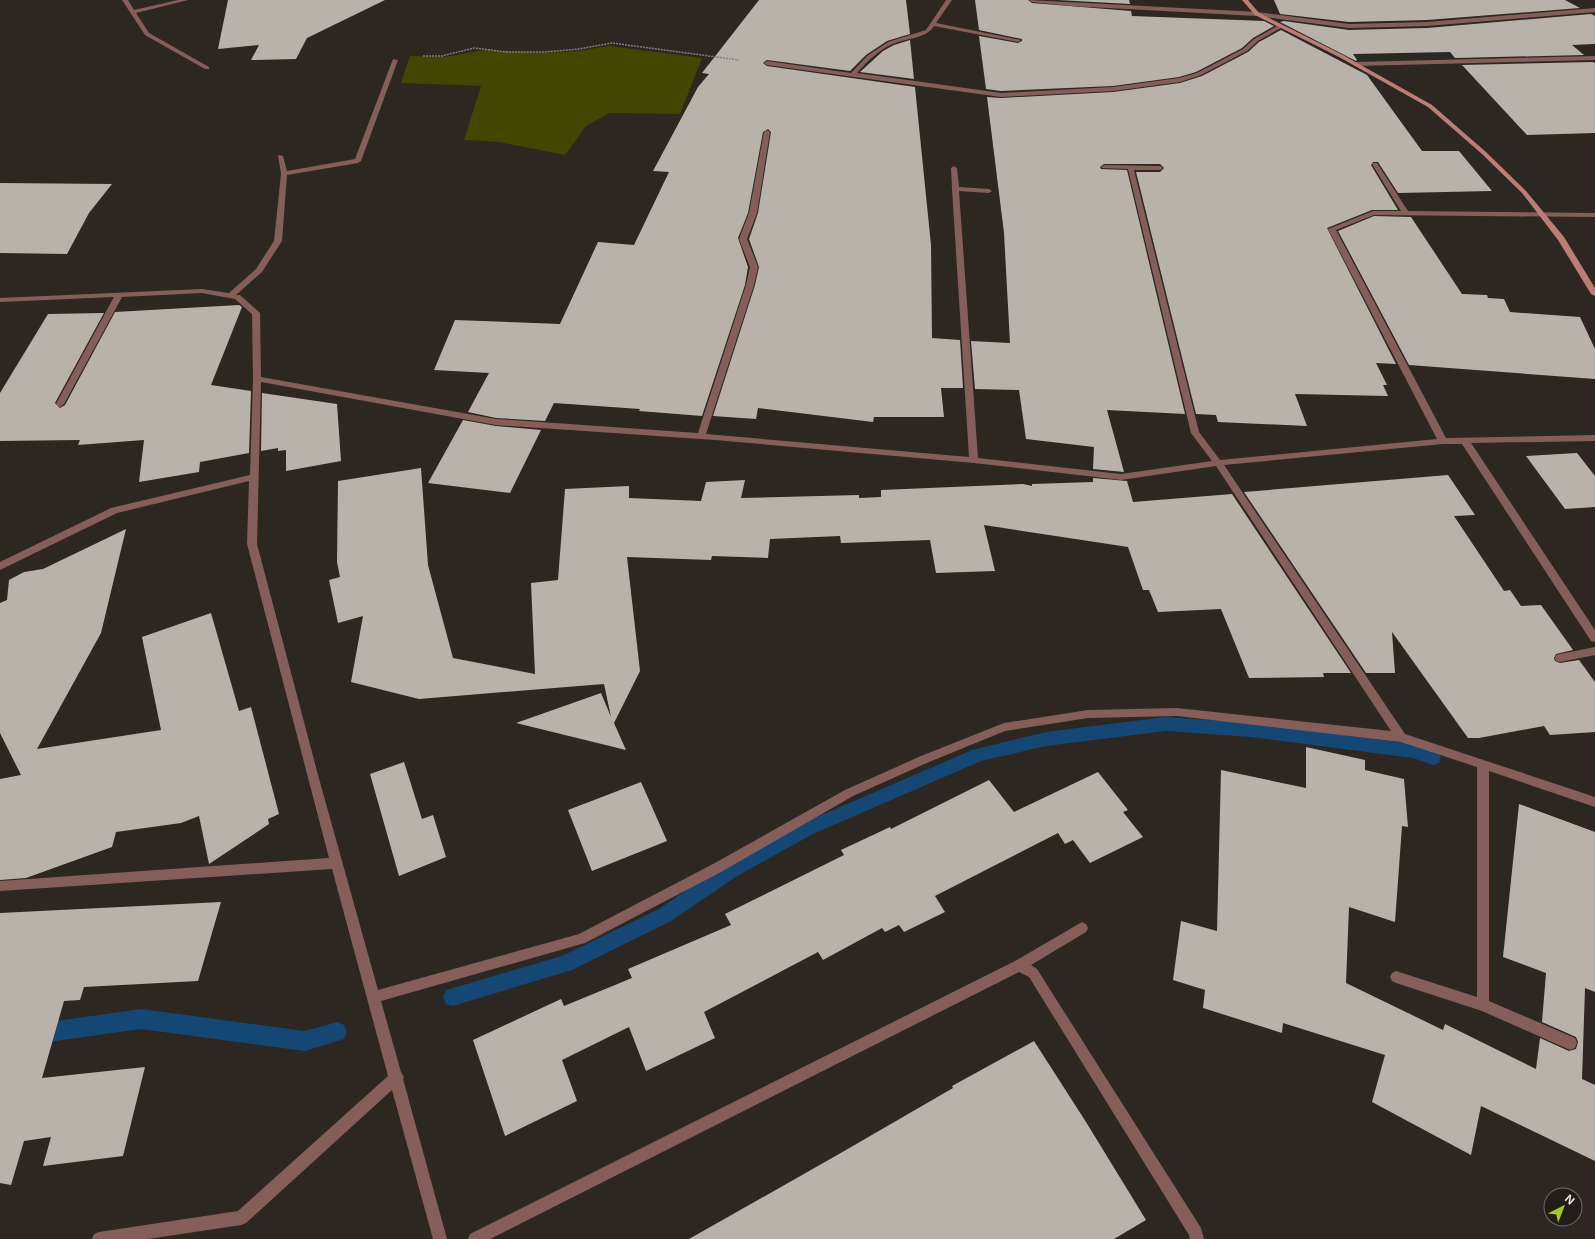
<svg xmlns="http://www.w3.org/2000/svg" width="1595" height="1239" viewBox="0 0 1595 1239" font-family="Inter,sans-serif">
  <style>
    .green { fill: #414700 }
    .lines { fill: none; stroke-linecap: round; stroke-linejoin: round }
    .stream { fill: #144774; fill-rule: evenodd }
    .building { fill: #b9b2ab }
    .path { stroke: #847f7a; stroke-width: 1.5; stroke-dasharray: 2 1; stroke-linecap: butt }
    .street { fill: #865e59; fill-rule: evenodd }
    .secondary { fill: #bb7d74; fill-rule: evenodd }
  </style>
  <rect width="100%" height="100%" fill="#2c2721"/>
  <path class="green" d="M608 46 702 58 680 114 610 113 586 126 565 155 499 142 464 140 481 86 401 83 410 56 445 57 485 50 540 53 580 51Z"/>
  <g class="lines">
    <path class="stream" d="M1166 717 1251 723 1414 744 1439 753 1441 758 1439 763 1433 765 1413 758 1251 737 1166 731 1046 746 981 761 813 834 737 876 671 921 572 970 453 1006 446 1004 443 997 446 990 453 988 562 956 659 909 725 864 801 824 972 750 1046 732Z
      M141 1009 305 1031 337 1022 344 1025 347 1032 344 1039 305 1051 141 1029 35 1044 0 1045V1025L35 1024Z"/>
  </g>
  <path class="building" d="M228 0H385L307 38 296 59 251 60 259 45 218 49Z
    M759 0H906L910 34 887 41 866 55 850 71 767 60 763 63 767 66 915 87 931 245 932 338 960 340 963 388H941L944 417H874L873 422 758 408 756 419 713 416 755 285 759 267 749 239 758 213 771 132 768 129 763 132 748 213 738 238 748 267 745 285 702 416 639 411 640 409 554 403 545 421 496 418 468 412 489 373 434 370 455 320 560 324 598 242 634 245 669 172 653 171 698 87 709 74 702 73Z
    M975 0H1028L1032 3 1131 11 1132 16 1264 21 1274 26 1253 38 1242 48 1196 72 1179 77 1113 86 1001 91 986 89 979 36 1018 43 1022 41V39L979 30Z
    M1058 0H1129L1130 4Z
    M1274 0H1565L1580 8 1427 20 1349 22 1280 14Z
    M1591 14 1595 16V44L1572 45 1584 55 1455 58 1450 52 1353 54 1357 60 1356 61 1280 22 1284 21 1349 30 1427 28Z
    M1281 30 1367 75 1422 151H1459L1492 191 1398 193 1378 162H1373L1371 165 1398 210H1372L1327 228 1396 364 1376 363 1387 385H1383L1388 396 1295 394 1307 426 1218 422 1216 415 1196 414 1136 172H1160L1164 168 1160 164H1104L1100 167 1101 169 1127 170 1185 414 1107 410 1124 472 1093 469 1094 447 1026 439 1019 390 975 389 971 341 1010 343 1004 233 987 97 1001 98 1113 92 1180 83 1202 76 1248 52 1259 42Z
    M910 40 914 79 860 72 883 51 894 45Z
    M1593 62 1595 63V133L1527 135 1462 65Z
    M0 183 112 184 89 213 67 254 0 253Z
    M1374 216 1411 217 1462 294 1487 295 1488 298 1504 299 1510 312 1580 317 1595 349V379L1409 365 1338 231Z
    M239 305 242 307 211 385 251 391 249 453 200 462 199 472 139 482 144 440 78 445 80 440 0 441V393L48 314 104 313 55 403 60 408 65 405 115 312Z
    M262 393 337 404 341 461 286 471V450L278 451V448L261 451Z
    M463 420 496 426 541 430 510 493 428 483Z
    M1577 453 1595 476V507L1565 509 1526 456Z
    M421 468 428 565 453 658 535 674 531 583 558 580 565 489 629 486V498L701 501 706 482 745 480 741 498 859 495V498L881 497V490L1023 484 1032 486V484L1093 482V478L1127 481 1133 502 1232 494 1351 673H1323L1324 677 1249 678 1221 609 1158 612 1149 590H1143L1128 547 984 525 995 571 936 573 930 540 841 543 840 536 770 539 768 558 712 556 711 560 627 557 640 671 614 723 626 750 516 723 601 693 611 717 604 684 419 699 351 682 363 616 338 623 329 580 340 577 337 562 338 481Z
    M1448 475 1475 515 1454 516 1504 591 1510 590 1521 606 1541 605 1573 650 1556 654 1554 658 1555 661 1560 663 1579 660 1595 682V732L1550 735 1544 726 1479 738H1468L1392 632 1395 673H1366L1244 492Z
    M126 529 101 633 37 749 161 730 142 637 211 613 239 711 251 707 279 814 268 819 269 824 209 864 199 816 181 823 116 832 112 847 26 878 0 880V779L21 775 0 733V603L7 600 9 580 24 572 43 569Z
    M1306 747 1365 760V770L1404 779 1408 827 1402 826 1395 922 1349 907 1346 983 1443 1030 1445 1024 1536 1069 1540 1038 1569 1051 1576 1049 1578 1042 1576 1037 1542 1022 1546 973 1503 957 1519 804 1595 832V992L1585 988 1582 1079 1595 1085V1161L1481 1106 1471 1155 1372 1102 1385 1055 1283 1023 1282 1033 1203 1008 1205 990 1173 980 1181 921 1217 931 1221 770 1306 788Z
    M404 762 422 819 433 815 446 857 399 876 370 774Z
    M1098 772 1128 810 1123 812 1143 837 1090 863 1073 840 1065 844 1058 833 935 896 945 912 904 932 899 925 885 932 882 928 823 960 818 952 704 1012 715 1038 646 1071 629 1027 562 1060 577 1101 505 1136 473 1040 561 999 564 1006 632 978 628 969 731 925 725 914 844 855 841 850 890 827 891 829 989 780 1014 812Z
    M641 782 667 841 592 871 568 810Z
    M221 902 198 981 84 987 80 1000 64 1001 42 1078 145 1067 123 1156 43 1166 51 1137 24 1141 11 1185 0 1183V913Z
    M1034 1041 1086 1122 1146 1220 1114 1239H689L839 1154 953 1088 952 1086Z"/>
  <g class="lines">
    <path class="path" d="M423 56H442L474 48 507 52H544L579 49 612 43 739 60"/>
    <path class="street" d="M122 0H128L134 10 178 0H188L136 13 149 33 209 67V69H205L145 35Z
      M946 0H952L936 23 1021 40 1018 42 934 26C926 39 906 38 893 44 878 50 867 62 857 73L1001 93 1113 87 1179 78 1197 73 1243 49 1254 39 1279 25 1284 26 1258 41 1247 51 1201 75 1180 82 1113 91 1001 97 767 65 764 63 767 61 851 73 867 56 888 42 926 30Z
      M1029 0 1257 12 1349 24 1427 22 1595 8V12L1427 26 1349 28 1257 16 1071 6 1032 2Z
      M1595 56V60L1356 66 1353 64 1356 62Z
      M393 59 398 60 361 161 358 163 287 175 282 241 262 272 236 295H240L260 313 261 377 496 419 698 433 746 285 750 267 739 239 749 213 764 132 767 130 770 132 757 213 747 239 758 267 754 285 706 434 969 457 952 189 951 168 954 166 957 168 959 187 989 189 992 191 989 193 959 191 978 458 1121 474 1212 461 1191 433 1128 169 1102 168 1101 167 1104 165 1160 166 1163 168 1160 170H1134L1199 432 1220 460 1437 439 1328 229 1373 211H1401L1372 164 1373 163H1377L1408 211 1595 213V217L1374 215 1336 230 1446 438 1595 435V441L1471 443 1595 630V642L1591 641 1462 444H1443L1224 465 1405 734 1595 797V807L1489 771V1001L1575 1038 1577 1043 1575 1048 1570 1050 1482 1011 1396 983 1392 981 1390 977 1392 973 1396 971 1477 997V767L1401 742 1177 716 1088 718 1005 731 929 762 853 796 721 872 585 943 381 1001 401 1072 404 1077 403 1079 447 1239H433L392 1090 246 1223 241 1225 148 1239H92L94 1234 99 1232 238 1211 388 1076 332 869 0 891V881L329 858 247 544 249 481 117 513 0 570V562L111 508 250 475 253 379 252 314 235 299 202 293 122 297 64 404 60 407 56 404 114 297 0 302V298L202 289 229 293 256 269 274 241 281 174 278 155 283 156 287 171 355 159ZM261 382 496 425 715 440 974 463 1121 480 1216 466 1391 731 1177 708 1088 710 1004 723 921 756 845 790 713 864 579 934 378 990 318 775 257 544Z
      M1595 647V655L1560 662 1556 661 1555 658 1556 655 1560 654Z
      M1082 922 1086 924 1088 928 1086 932 1031 965 1037 969 1201 1228 1204 1239H1190L1189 1235 1029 977 1019 972 490 1239H468L470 1234 1015 961Z"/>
    <path class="secondary" d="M1242 0H1248L1259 13 1343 55 1432 105 1486 152 1526 191 1564 237 1595 288V296L1591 294 1558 240 1522 193 1482 154 1428 107 1339 57 1255 15Z"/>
  </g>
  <g transform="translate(1563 1207) rotate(42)"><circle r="19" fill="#221d18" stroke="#6f6b66"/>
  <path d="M0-3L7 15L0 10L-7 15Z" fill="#a2c928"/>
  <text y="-6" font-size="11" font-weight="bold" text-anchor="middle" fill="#e3dfdc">N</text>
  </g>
</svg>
